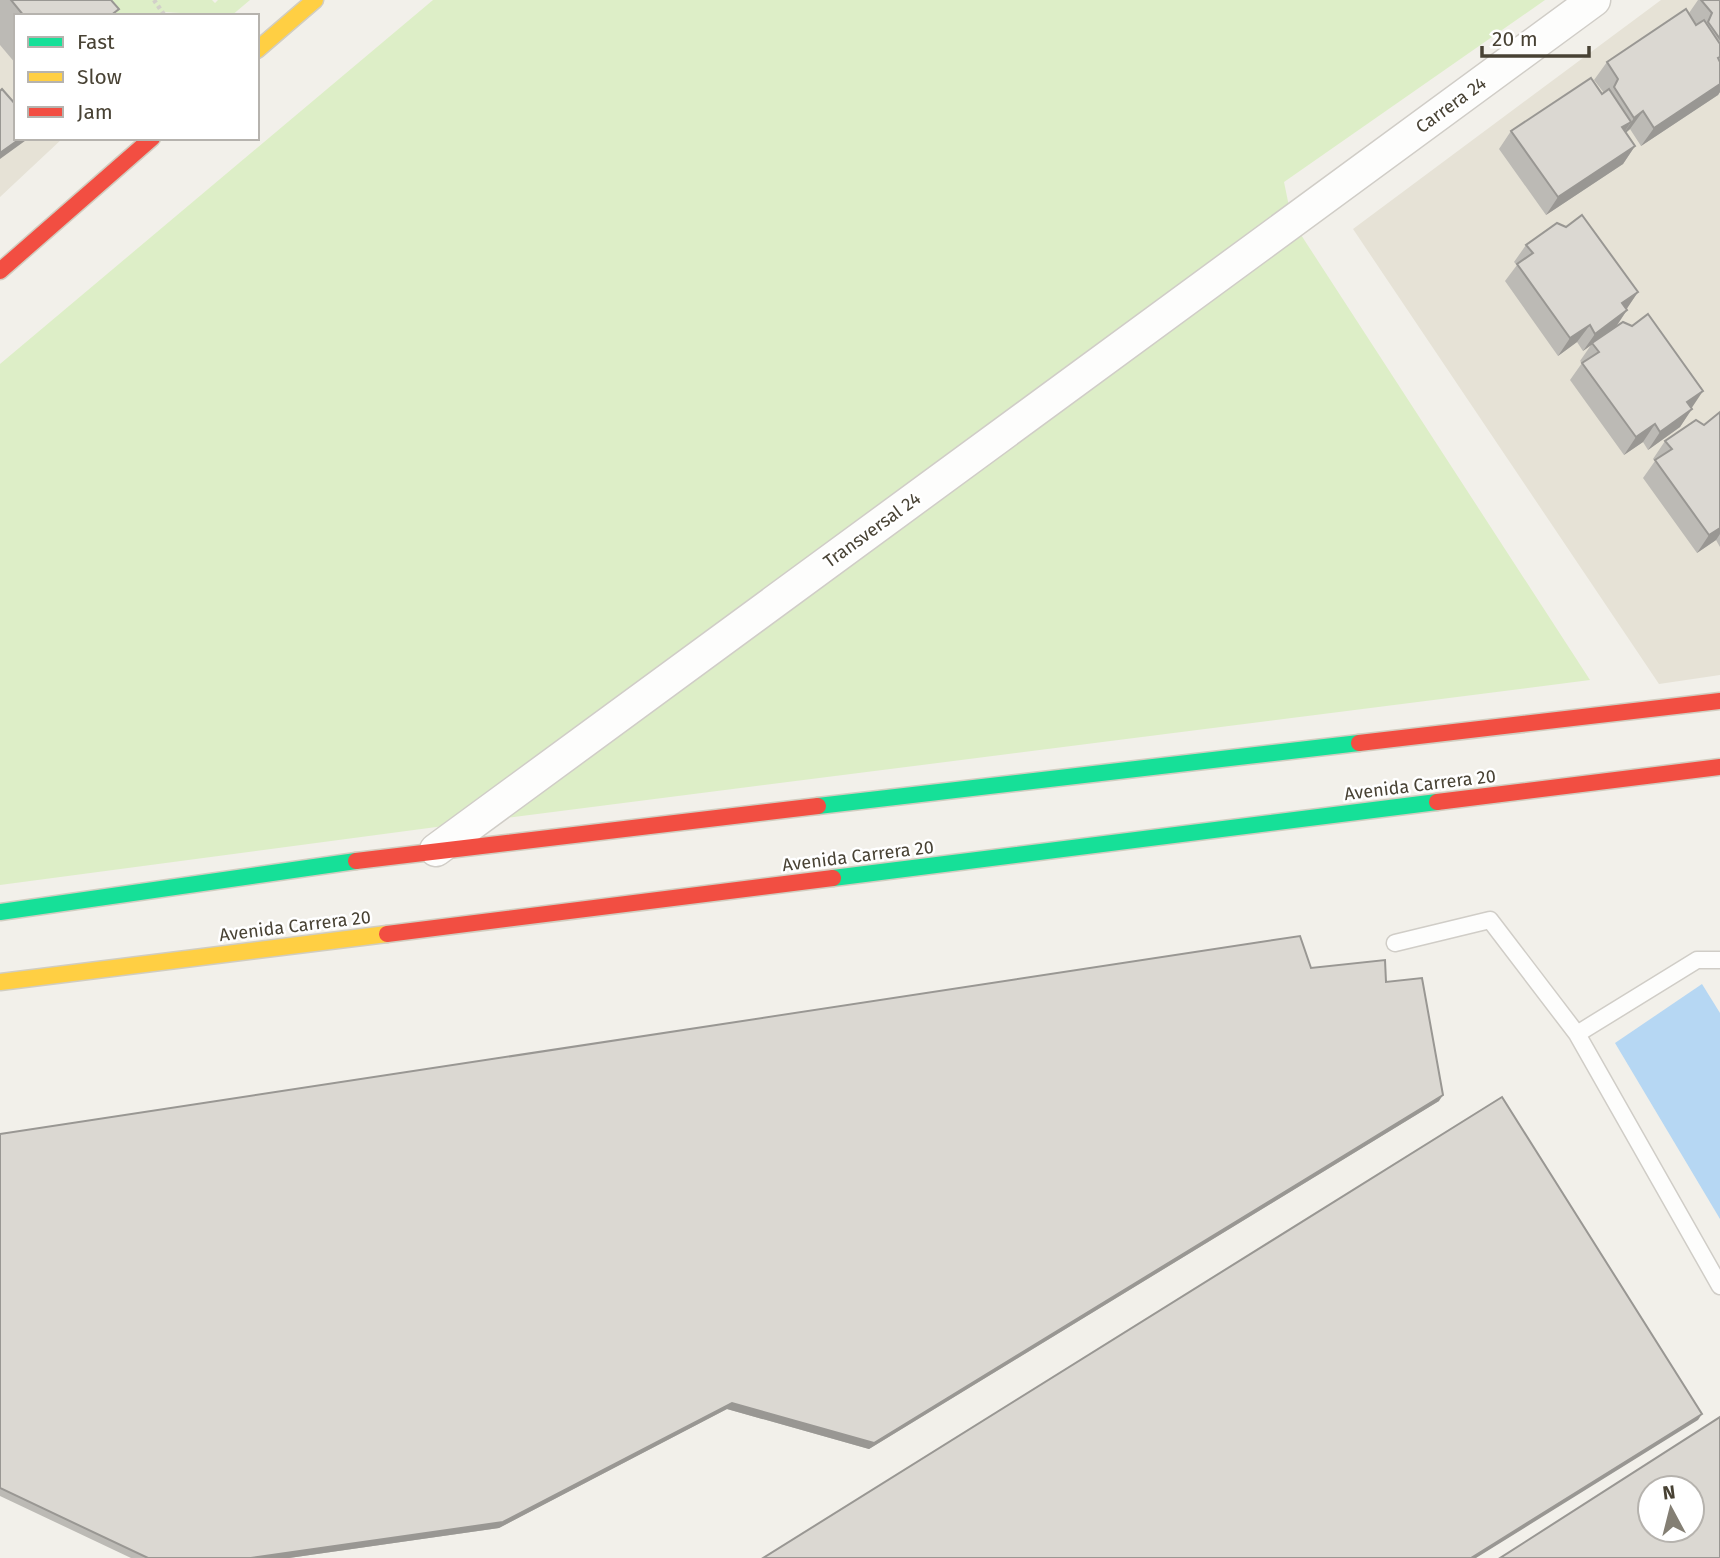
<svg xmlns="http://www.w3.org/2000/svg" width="1720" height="1558" viewBox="0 0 1720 1558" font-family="'Fira Sans',sans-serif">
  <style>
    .residential { fill: #e6e2d6 }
    .green { fill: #ddeec7 }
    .water { fill: #b6d7f3 }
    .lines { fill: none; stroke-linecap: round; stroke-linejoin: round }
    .lane-casing { stroke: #d0cdc7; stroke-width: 19 }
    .street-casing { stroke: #d0cdc7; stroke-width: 35 }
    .fast-casing { stroke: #d1cdc0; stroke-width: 19 }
    .slow-casing { stroke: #d1cdc0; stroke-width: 19 }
    .jam-casing { stroke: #d1cdc0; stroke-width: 19 }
    .path { stroke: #d2d0c9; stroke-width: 4.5; stroke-dasharray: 3.5 3.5; stroke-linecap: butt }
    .lane { stroke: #fdfdfc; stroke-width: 16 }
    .street { stroke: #fdfdfc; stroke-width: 32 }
    .fast { stroke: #16e098; stroke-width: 16 }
    .slow { stroke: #ffcf43; stroke-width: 16 }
    .jam { stroke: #f24e42; stroke-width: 16 }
    .wall { fill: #bcbab5 }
    .shaded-wall { fill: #999793 }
    .building { fill: #dbd8d2; stroke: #999793; stroke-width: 2; fill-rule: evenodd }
    .labels { text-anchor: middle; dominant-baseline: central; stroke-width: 5; stroke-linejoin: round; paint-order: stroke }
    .street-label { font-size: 18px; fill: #484234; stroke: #fff }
  </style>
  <rect width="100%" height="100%" fill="#f2f0ea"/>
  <path class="residential" d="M0 0 16 16V138H63L0 197Z
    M1661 0H1720V675L1659 684 1353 229Z"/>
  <path class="green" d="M77 0H212L215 3 218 0H250L231 16 163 12 162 16H90Z
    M433 0H1545L1284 182 1292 221 1590 680 474 822 0 885V364Z"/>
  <path class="water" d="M1702 984 1720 1013V1219L1615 1043Z"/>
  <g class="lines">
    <defs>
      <path id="lane" d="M1395 943 1490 920 1577 1034 1720 1286
        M1577 1034 1697 960H1720"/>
      <path id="street" d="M436 850 1594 0"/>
      <path id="fast" d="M818 806 1359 743
        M833 878 1437 802
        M0 912 356 861"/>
      <path id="slow" d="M257 50 315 0
        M0 982 387 934"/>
      <path id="jam" d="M0 271 152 138
        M1359 743 1720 701
        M1437 802 1720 767
        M356 861 818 806
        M387 934 833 878"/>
    </defs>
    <use href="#lane" class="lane-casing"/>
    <use href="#street" class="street-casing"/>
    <use href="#fast" class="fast-casing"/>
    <use href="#slow" class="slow-casing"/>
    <use href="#jam" class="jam-casing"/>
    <path class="path" d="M154 0 165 16"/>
    <use href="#lane" class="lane"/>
    <use href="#street" class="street"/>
    <use href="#fast" class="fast"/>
    <use href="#slow" class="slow"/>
    <use href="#jam" class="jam"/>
  </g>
  <path class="wall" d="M0 0H111L115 16H16V64L0 45Z
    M1698 0H1720V92L1718 95 1641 146 1630 129 1626 133 1635 146 1623 164 1546 215 1499 149 1511 131 1604 93 1594 80 1607 62 1689 13Z
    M1526 245 1638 292 1626 309 1627 310 1616 327 1692 408 1680 427 1648 450 1643 442 1624 455 1570 380 1582 363 1580 361 1591 345 1583 351 1577 342 1558 356 1505 281 1517 265 1514 262Z
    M1720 412V547L1716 540 1697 553 1643 478 1655 461 1653 459 1665 441 1704 425Z
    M1311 968 1386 982 1439 1101 869 1449 727 1409 499 1528 289 1558H131L0 1496V1134Z"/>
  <path class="shaded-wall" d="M1720 84V92L1718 95 1641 146 1654 128Z
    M1643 111 1630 129 1622 136 1634 118Z
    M1631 122 1619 140 1622 127Z
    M21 138H29L0 159V153Z
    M1635 146 1623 164 1546 215 1558 197Z
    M1638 292 1626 310 1622 303Z
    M1627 310 1615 328 1583 351 1595 334Z
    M1590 325 1577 342 1558 356 1570 338Z
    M1703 391 1691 409 1687 402Z
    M1692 409 1680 427 1648 450 1660 432Z
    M1655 424 1643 442 1624 455 1636 437Z
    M1720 528V534L1716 540 1697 553 1709 535Z
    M1443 1095 1439 1101 869 1449 727 1409 499 1528 289 1558H251L732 1403Z
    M1702 1414 1698 1420 1476 1558H1471Z"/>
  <path class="building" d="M11 0H111L119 9 110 16H24Z
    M1701 0H1720V39L1708 22 1712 13Z
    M1686 9 1696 25 1704 20 1720 44V57L1718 58 1720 62V84L1654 128 1643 111 1634 118 1614 87 1618 79 1607 62Z
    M1591 78 1602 94 1609 89 1631 122 1622 127 1635 146 1558 197 1511 131Z
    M2 89 16 105V138H21L0 153V91Z
    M1582 215 1638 292 1622 303 1627 310 1595 334 1590 325 1570 338 1517 264 1533 253 1526 245 1557 223 1566 227Z
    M1648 314 1703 391 1687 402 1692 409 1660 432 1655 424 1636 437 1582 363 1599 352 1592 343 1623 322 1632 326Z
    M1720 412V528L1709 535 1655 460 1672 449 1665 441 1696 420 1704 425Z
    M1300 936 1311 968 1385 960 1386 982 1422 978 1443 1095 874 1443 732 1403 503 1522 251 1558H148L0 1488V1134Z
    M1502 1097 1702 1414 1471 1558H763Z
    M1720 1417V1558H1500ZM1650 1488H1692V1530H1650Z"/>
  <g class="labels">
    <g class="street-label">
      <text transform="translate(1451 105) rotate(-36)">Carrera 24</text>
      <text transform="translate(872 530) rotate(-36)">Transversal 24</text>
      <text transform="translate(1420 785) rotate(-7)">Avenida Carrera 20</text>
      <text transform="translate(858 856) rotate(-7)">Avenida Carrera 20</text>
      <text transform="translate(295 926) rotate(-7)">Avenida Carrera 20</text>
    </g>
  </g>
  <rect x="14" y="14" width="245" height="126" fill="#ffffff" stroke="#b6b3ae" stroke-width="2"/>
  <rect x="28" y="37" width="35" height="10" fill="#16e098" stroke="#b6b3ae" stroke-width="2"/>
  <text x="77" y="49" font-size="21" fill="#484234">Fast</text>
  <rect x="28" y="72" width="35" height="10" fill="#ffcf43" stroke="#b6b3ae" stroke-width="2"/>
  <text x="77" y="84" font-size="21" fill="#484234">Slow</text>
  <rect x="28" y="107" width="35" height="10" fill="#f24e42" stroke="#b6b3ae" stroke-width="2"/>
  <text x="77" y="119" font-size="21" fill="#484234">Jam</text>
  <g transform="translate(1671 1509) rotate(353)"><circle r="33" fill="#ffffff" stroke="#b6b3ae" stroke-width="2"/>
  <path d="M0-5L12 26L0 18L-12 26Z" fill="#847f74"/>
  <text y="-10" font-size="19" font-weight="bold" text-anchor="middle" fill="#484234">N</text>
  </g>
  <path d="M1482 46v10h107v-10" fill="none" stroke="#484234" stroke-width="3.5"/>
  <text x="1492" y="46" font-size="21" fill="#484234" stroke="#ffffff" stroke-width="5" paint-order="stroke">20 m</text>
</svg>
